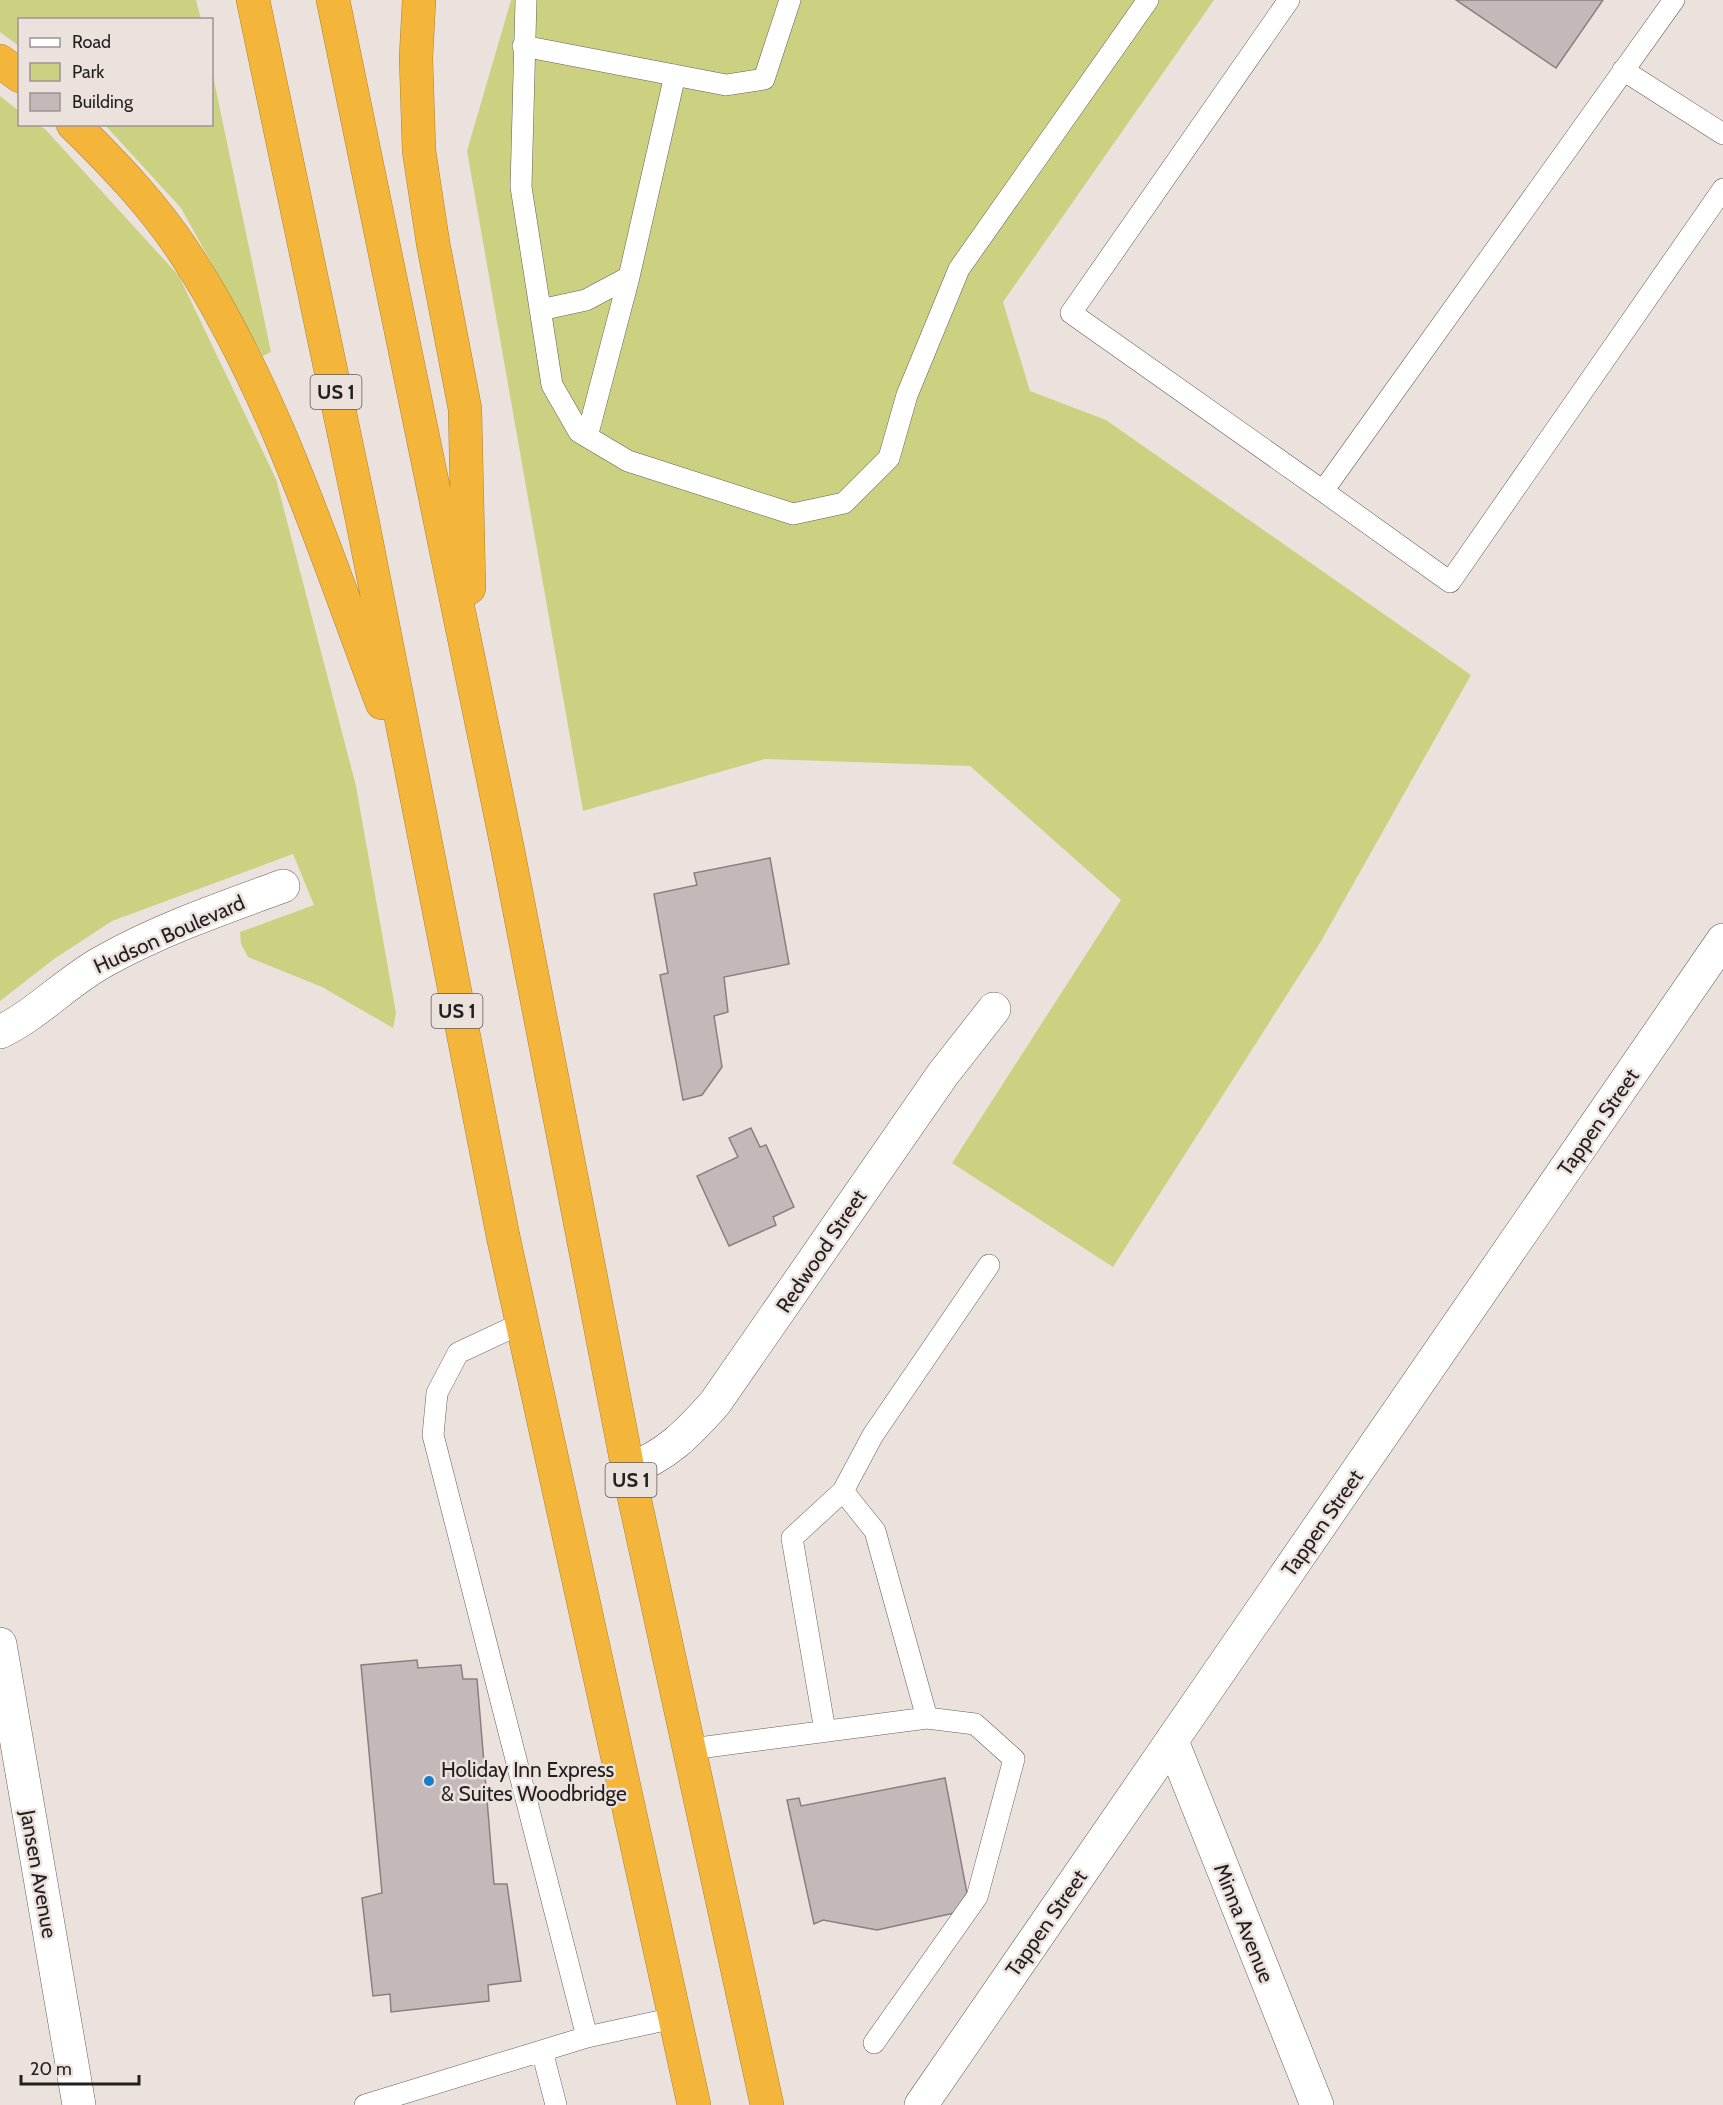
<svg xmlns="http://www.w3.org/2000/svg" width="1723" height="2105" viewBox="0 0 1723 2105" font-family="Cabin,sans-serif">
  <style>
    .green { fill: #ccd181 }
    .building { fill: #c4b9b9; stroke: #8a7f80; stroke-width: 1.5 }
    .lines { fill: none; stroke-linecap: round; stroke-linejoin: round }
    .lane-casing { stroke: #675e5a; stroke-width: 22 }
    .street-casing { stroke: #675e5a; stroke-width: 34 }
    .highway-casing { stroke: #ab8031; stroke-width: 34 }
    .lane { stroke: #fff; stroke-width: 21 }
    .street { stroke: #fff; stroke-width: 33 }
    .highway { stroke: #f4b53b; stroke-width: 33 }
    .poi-dot { fill: #177ec9; stroke: #ece2dd; stroke-width: 2 }
    .labels { text-anchor: middle; dominant-baseline: central; stroke-width: 5; stroke-linejoin: round; paint-order: stroke }
    .shield { fill: #ece2dd; stroke: #5f5a57; stroke-width: 1.5 }
    .shield-label { font-size: 20px; font-weight: bold; fill: #231f1e }
    .street-label { font-size: 21px; fill: #231f1e; stroke: #ece2dd }
    .poi-label { font-size: 21px; fill: #231f1e; stroke: #ece2dd; text-anchor: start }
  </style>
  <rect width="100%" height="100%" fill="#ece2dd"/>
  <path class="green" d="M0 0H196L201 19 20 20 19 46 0 32Z
    M511 0H1214L1003 302 1030 391 1106 420 1471 675 1320 943 1113 1267 952 1163 1121 900 970 766 765 759 583 811 467 151Z
    M212 71 271 352 263 356 181 208 105 125 212 124Z
    M0 96 19 111 20 124 38 125 45 129 179 276 276 479 356 786 396 1013 393 1028 322 987 248 957 241 944 240 932 314 905 293 854 112 921 54 959 0 1001Z"/>
  <path class="building" d="M1456 0H1603L1556 68Z
    M770 858 789 964 724 977 728 1012 714 1016 722 1067 702 1095 683 1100 660 975 668 973 654 894 697 885 694 873Z
    M751 1128 760 1147 766 1145 794 1207 773 1217 776 1225 729 1246 697 1176 738 1157 729 1138Z
    M417 1660 418 1668 461 1665 463 1679H477L494 1884H507L521 1981 488 1985 489 2001 391 2012 390 1994 373 1996 362 1898 382 1893 361 1665Z
    M945 1778 967 1893 954 1913 877 1930 823 1920 814 1924 787 1800 799 1798 801 1806Z"/>
  <g class="lines">
    <defs>
      <path id="lane" d="M526 0 521 187 552 385 579 432 628 461 793 514 844 503 889 458 907 395 959 269 1148 0
        M1289 0 1071 313 1323 491 1674 0
        M523 46 726 85 764 79 790 0
        M1623 70 1723 134
        M540 310 586 300 629 277
        M587 437 629 277 675 75
        M1323 491 1450 582 1723 189
        M522 1323 458 1353 437 1393 433 1435 587 2037
        M927 1718 875 1531 843 1491 873 1435 989 1265
        M825 1731 792 1538 843 1491
        M691 1749 927 1718 975 1724 1014 1759 977 1897 874 2043
        M542 2051 556 2105
        M365 2105 587 2037 674 2018"/>
      <path id="street" d="M0 1032C38 1014 68 980 106 960 162 929 223 908 283 886
        M628 1469C665 1458 690 1431 715 1403L943 1074 994 1009
        M0 1644 79 2105
        M1172 1741 1317 2105
        M921 2105 1723 940"/>
      <path id="highway" d="M253 0 362 519 503 1236 694 2105
        M333 0 508 851 628 1469 767 2105
        M419 0 416 58 419 151 433 243 465 409 469 588
        M0 61 20 76
        M73 124C114 164 155 207 186 255 275 392 324 550 382 703"/>
    </defs>
    <use href="#lane" class="lane-casing"/>
    <use href="#street" class="street-casing"/>
    <use href="#highway" class="highway-casing"/>
    <use href="#lane" class="lane"/>
    <use href="#street" class="street"/>
    <use href="#highway" class="highway"/>
  </g>
  <circle class="poi-dot" cx="429" cy="1781" r="6"/>
  <g class="labels">
    <g class="shield">
      <rect x="310.5" y="375" width="51" height="34" rx="4.5"/>
      <rect x="431.5" y="994" width="51" height="34" rx="4.5"/>
      <rect x="605.5" y="1463" width="51" height="34" rx="4.5"/>
    </g>
    <g class="shield-label">
      <text x="336" y="392">US 1</text>
      <text x="457" y="1011">US 1</text>
      <text x="631" y="1480">US 1</text>
    </g>
    <g class="street-label">
      <text transform="translate(169 934) rotate(-24)">Hudson Boulevard</text>
      <text transform="translate(1598 1122) rotate(-55)">Tappen Street</text>
      <text transform="translate(821 1251) rotate(-56)">Redwood Street</text>
      <text transform="translate(1322 1523) rotate(-55)">Tappen Street</text>
      <text transform="translate(39 1874) rotate(80)">Jansen Avenue</text>
      <text transform="translate(1046 1923) rotate(-55)">Tappen Street</text>
      <text transform="translate(1244 1923) rotate(68)">Minna Avenue</text>
    </g>
    <g class="poi-label">
      <text x="441" y="1769">Holiday Inn Express<tspan x="441" dy="24">&amp; Suites Woodbridge</tspan></text>
    </g>
  </g>
  <rect x="18" y="18" width="195" height="108" fill="#ece2dd" stroke="#9c9491" stroke-width="1.5"/>
  <rect x="30" y="38" width="30" height="9" fill="#ffffff" stroke="#9c9491" stroke-width="1.5"/>
  <text x="72" y="48" font-size="18" fill="#231f1e">Road</text>
  <rect x="30" y="63" width="30" height="18" fill="#ccd181" stroke="#9c9491" stroke-width="1.5"/>
  <text x="72" y="78" font-size="18" fill="#231f1e">Park</text>
  <rect x="30" y="93" width="30" height="18" fill="#c4b9b9" stroke="#9c9491" stroke-width="1.5"/>
  <text x="72" y="108" font-size="18" fill="#231f1e">Building</text>
  <path d="M21 2075v9h118v-9" fill="none" stroke="#231f1e" stroke-width="3"/>
  <text x="30" y="2075" font-size="18" fill="#231f1e" stroke="#ece2dd" stroke-width="4.5" paint-order="stroke">20 m</text>
</svg>
